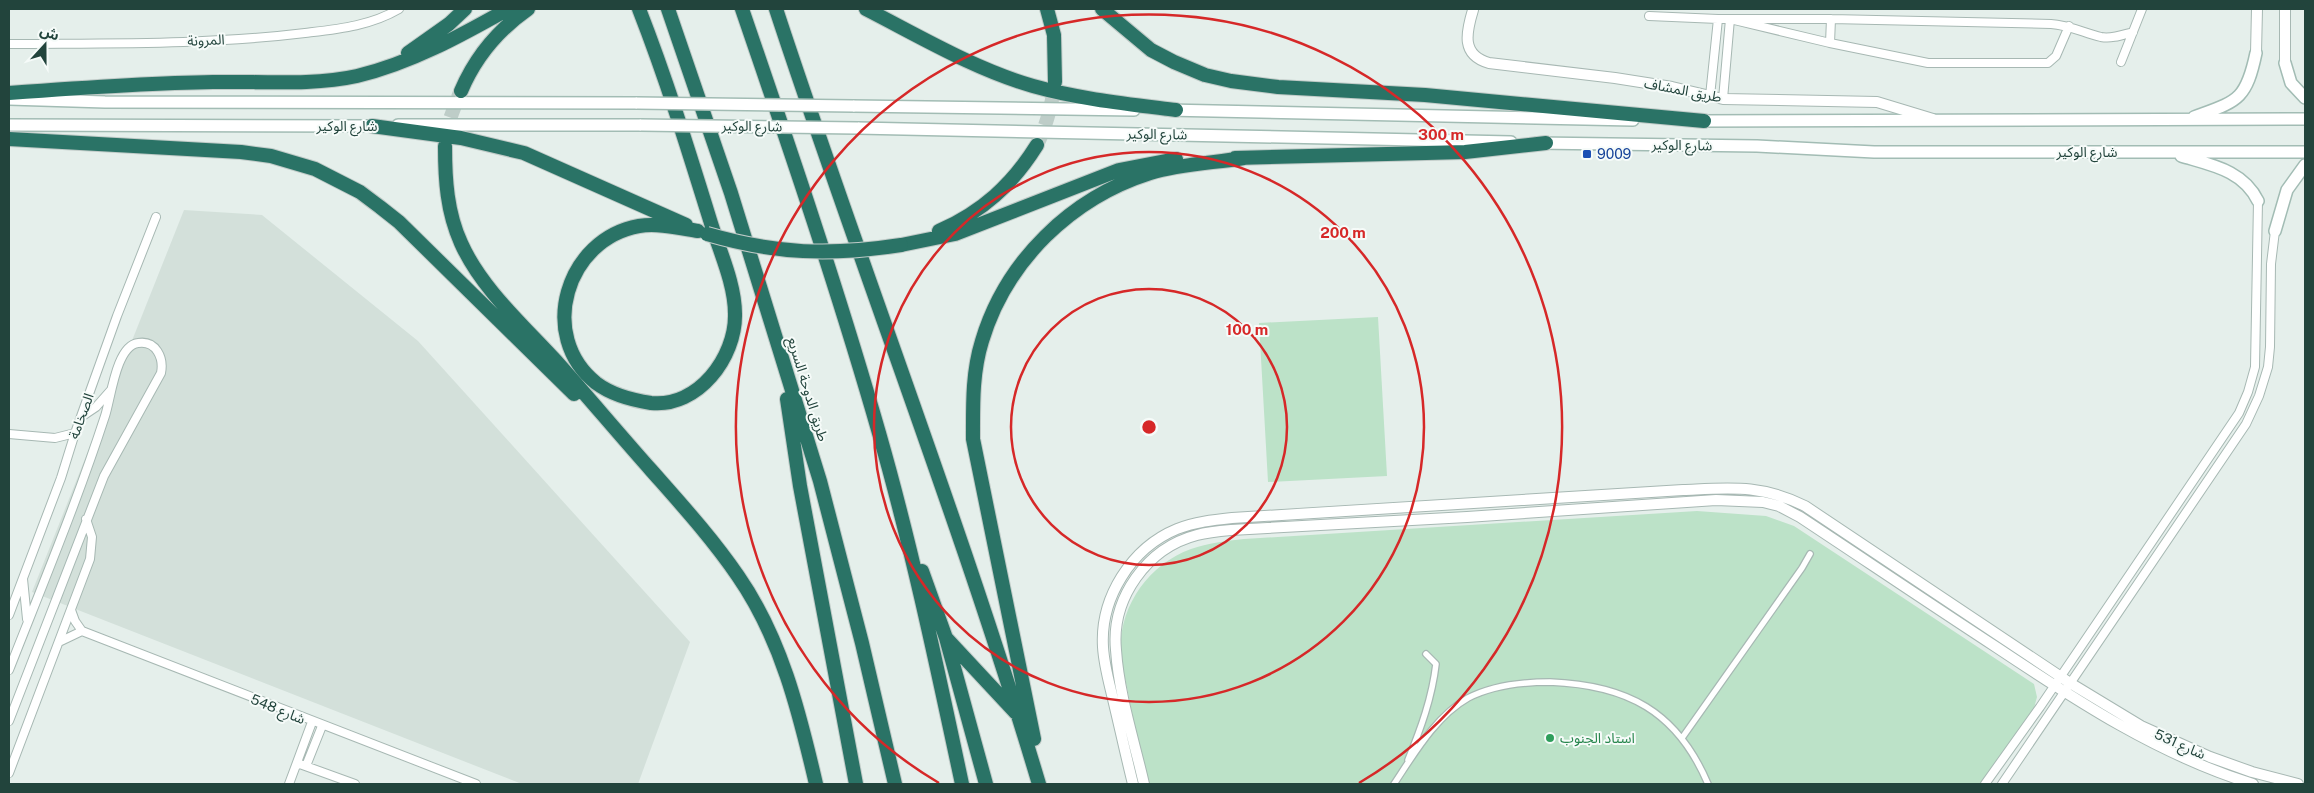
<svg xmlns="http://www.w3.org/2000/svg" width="2314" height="793" viewBox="0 0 2314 793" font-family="'Public Sans','Noto Sans Arabic',sans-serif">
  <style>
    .built { fill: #d3e0da }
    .green { fill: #bce2c8 }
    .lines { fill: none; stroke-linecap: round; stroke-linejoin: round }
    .motorway-tunnel { stroke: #becdc8; stroke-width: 14; stroke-dasharray: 14 7; stroke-linecap: butt }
    .pedestrian-casing { stroke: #a7b8b3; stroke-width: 8 }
    .minor-casing { stroke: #a7b8b3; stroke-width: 10 }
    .tertiary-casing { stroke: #a7b8b3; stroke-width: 12 }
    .secondary-casing { stroke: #a2bcb4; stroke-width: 14 }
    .motorway-casing { stroke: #c1cbc8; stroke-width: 16 }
    .pedestrian { stroke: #fff; stroke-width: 5.5 }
    .minor { stroke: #fff; stroke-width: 8 }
    .tertiary { stroke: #fff; stroke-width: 10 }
    .secondary { stroke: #fff; stroke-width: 11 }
    .motorway { stroke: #2a7366; stroke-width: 14 }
    .secondary-bridge-casing { stroke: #a2bcb4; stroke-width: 14; stroke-linecap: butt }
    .motorway-bridge-casing { stroke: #c1cbc8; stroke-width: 16; stroke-linecap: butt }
    .secondary-bridge { stroke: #fff; stroke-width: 11 }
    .motorway-bridge { stroke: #2a7366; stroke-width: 14 }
    .ring { fill: none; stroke: #d62828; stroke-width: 2.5 }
    .transit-dot { fill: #1a4fb4; stroke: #f6fbf9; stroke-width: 2 }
    .leisure-dot { fill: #2e9e5b; stroke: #f6fbf9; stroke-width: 2 }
    .labels { text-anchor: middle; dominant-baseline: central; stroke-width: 4; stroke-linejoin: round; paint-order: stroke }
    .street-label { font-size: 14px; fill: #22443c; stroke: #f6fbf9 }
    .transit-label { font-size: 14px; fill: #164399; stroke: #f6fbf9; text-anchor: start }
    .leisure-label { font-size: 14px; fill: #27864d; stroke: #f6fbf9; text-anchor: start }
    .centre { fill: #d62828; stroke: #f6fbf9; stroke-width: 2.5 }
    .ring-label { font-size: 15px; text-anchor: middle; font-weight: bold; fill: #d62828; stroke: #f6fbf9; stroke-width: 4; stroke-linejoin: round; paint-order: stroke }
  </style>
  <rect width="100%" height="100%" fill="#e5efeb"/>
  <path class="built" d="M184 210 262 215 418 341 690 642 638 784H522L32 592Z"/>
  <path class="green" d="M1378 317 1387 476 1268 482 1259 323Z
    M1697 511 1766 516 1794 526 2034 684 2037 697 2034 708 1981 784H1146C1141 755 1135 727 1129 698 1127 684 1122 670 1121 656 1117 609 1147 565 1191 549 1208 543 1226 541 1244 539Z"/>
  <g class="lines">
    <path class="motorway-tunnel" d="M446 138 447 127 460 92
      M1037 145C1047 124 1052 104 1055 82"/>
    <defs>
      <path id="pedestrian" d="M1682 738 1802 568 1810 554
        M1408 760C1421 728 1432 698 1436 664L1426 654
        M1394 784C1414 754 1436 716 1468 698 1493 685 1523 682 1550 682 1627 685 1677 711 1708 784"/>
      <path id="minor" d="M1649 16 1718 19H1831L2051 24C2069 25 2084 33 2101 37 2112 39 2122 35 2133 32
        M1830 43 1831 19
        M9 44C107 43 207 45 305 33 338 29 370 26 399 9
        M2121 62 2142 9
        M1710 96 1718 19
        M1723 99 1730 19 1830 43 1928 63H2048L2056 56 2069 26
        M81 417 96 407 111 390
        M9 434 55 438 75 433
        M23 579 27 619
        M71 610 75 621 82 631 476 784
        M9 615 61 478 75 433 117 316 156 217
        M59 642 82 631
        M9 670C42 586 77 502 105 416 111 398 116 346 138 343 156 340 164 358 161 373L104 476 9 721
        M297 763 355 784
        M306 766 322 726
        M9 773 90 559 92 537 86 519
        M289 784 312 722
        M1985 784 2040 707 2239 413 2248 392 2255 367 2258 201
        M2002 784 2246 424 2259 396 2268 367 2270 347 2271 264 2275 231"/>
      <path id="tertiary" d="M2285 9V63
        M1473 10C1466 33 1461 55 1489 63L1615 78 1672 87 1723 99 1877 102 1933 119
        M2256 53 2257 9
        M1133 784C1126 756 1120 728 1113 699 1109 682 1104 665 1103 647 1100 598 1131 548 1177 529 1195 522 1213 520 1232 518L1683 490C1730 488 1761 484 1805 506L2070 683 2141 726 2210 757 2252 772 2298 784
        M1144 784C1134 740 1119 695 1116 650 1111 598 1147 548 1197 535 1208 532 1219 531 1231 530L1467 517 1716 500 1763 502 1779 506 1800 517C1865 560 1930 604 1996 647 2077 701 2159 755 2253 784"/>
      <path id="secondary" d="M2285 63 2291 83 2305 98
        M9 99 105 102 637 103
        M853 106 1134 110
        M1167 110 1633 120
        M2194 117C2237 101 2246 101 2256 53
        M1697 121 2305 119
        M9 125 379 126
        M398 125H641
        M858 128 1511 142
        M1537 143 1757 146 1874 152H2305
        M2181 156C2211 165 2243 170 2258 201
        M2275 231 2287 190 2305 165"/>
      <path id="motorway" d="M639 9C666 78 688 149 710 220 719 250 735 283 735 314 736 357 698 408 651 403 631 400 612 395 596 383 537 336 566 239 639 226 658 223 679 228 698 231
        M668 9 731 193 820 481 862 643 895 784
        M742 9C790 149 838 290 879 433 912 548 937 667 962 784
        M776 9C861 268 961 523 1039 784
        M866 9C919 36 974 69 1033 86 1079 99 1128 104 1176 110
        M1047 9 1054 35 1055 82
        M1102 9 1151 50 1174 62 1205 75 1231 81 1278 87 1425 95 1704 121
        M408 53 449 24 465 9
        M461 91C475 58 498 30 528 9
        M9 93C77 88 145 83 213 82 259 81 312 86 357 76 411 63 460 36 508 9
        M372 126 461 138 524 153 686 225
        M9 139 241 152 271 156 315 169 360 192 380 207 399 222 574 394
        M445 146C445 180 447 212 461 243 481 288 523 325 556 361 588 397 619 434 651 470 681 504 712 538 738 576 781 638 799 711 816 784
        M1235 158 1465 152 1546 143
        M939 231C982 212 1012 185 1037 145
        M901 245 955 234 1119 170 1176 159
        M787 399 800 486 856 784
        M922 571 946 638 986 784
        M947 639 1016 713
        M1034 739 973 439C973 406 972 373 982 341 1006 261 1071 198 1150 173 1180 164 1213 163 1244 158"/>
    </defs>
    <use href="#pedestrian" class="pedestrian-casing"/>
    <use href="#minor" class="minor-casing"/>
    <use href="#tertiary" class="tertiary-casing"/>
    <use href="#secondary" class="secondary-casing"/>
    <use href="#motorway" class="motorway-casing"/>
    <use href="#pedestrian" class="pedestrian"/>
    <use href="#minor" class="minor"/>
    <use href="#tertiary" class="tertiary"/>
    <use href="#secondary" class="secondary"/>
    <use href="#motorway" class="motorway"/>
    <defs>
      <path id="secondary-bridge" d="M637 103 853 106
        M641 125 858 128"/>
      <path id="motorway-bridge" d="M707 234C776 254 830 256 901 245"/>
    </defs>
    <use href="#secondary-bridge" class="secondary-bridge-casing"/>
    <use href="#motorway-bridge" class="motorway-bridge-casing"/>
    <use href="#secondary-bridge" class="secondary-bridge"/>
    <use href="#motorway-bridge" class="motorway-bridge"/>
  </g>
  <g class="ring">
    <circle cx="1149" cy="427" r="138"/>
    <circle cx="1149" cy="427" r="275"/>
    <path d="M939 783A413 413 0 1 1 1359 783"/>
  </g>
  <rect class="transit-dot" x="1582" y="149" width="10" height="10" rx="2.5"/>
  <circle class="leisure-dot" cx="1550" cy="738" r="5"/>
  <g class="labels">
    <g class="street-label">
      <text transform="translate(206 40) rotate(-2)">المرونة</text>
      <text transform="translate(1683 90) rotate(11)">طريق المشاف</text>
      <text x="347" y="126">شارع الوكير</text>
      <text transform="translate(752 126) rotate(1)">شارع الوكير</text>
      <text transform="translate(1157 134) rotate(1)">شارع الوكير</text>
      <text transform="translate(1682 145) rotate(1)">شارع الوكير</text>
      <text x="2087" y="152">شارع الوكير</text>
      <text transform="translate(808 389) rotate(73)">طريق الدوحة السريع</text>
      <text transform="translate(81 416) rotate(-70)">الصخامة</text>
      <text transform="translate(278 709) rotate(22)">شارع 548</text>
      <text transform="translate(2180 744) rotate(24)">شارع 531</text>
    </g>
    <g class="transit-label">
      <text x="1597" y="154">9009</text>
    </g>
    <g class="leisure-label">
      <text x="1560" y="738">استاد الجنوب</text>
    </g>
  </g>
  <circle cx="1149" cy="427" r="8" class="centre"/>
  <g class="ring-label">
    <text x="1441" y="140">300 m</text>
    <text x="1343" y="238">200 m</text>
    <text x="1247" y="335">100 m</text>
  </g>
  <rect width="2314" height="793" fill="none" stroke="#22443c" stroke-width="20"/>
  <g transform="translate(45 45) rotate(21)" stroke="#f6fbf9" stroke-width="4" paint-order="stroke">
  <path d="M0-4L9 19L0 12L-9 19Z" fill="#22443c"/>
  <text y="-8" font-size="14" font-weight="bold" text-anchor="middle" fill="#22443c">ش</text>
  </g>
</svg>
